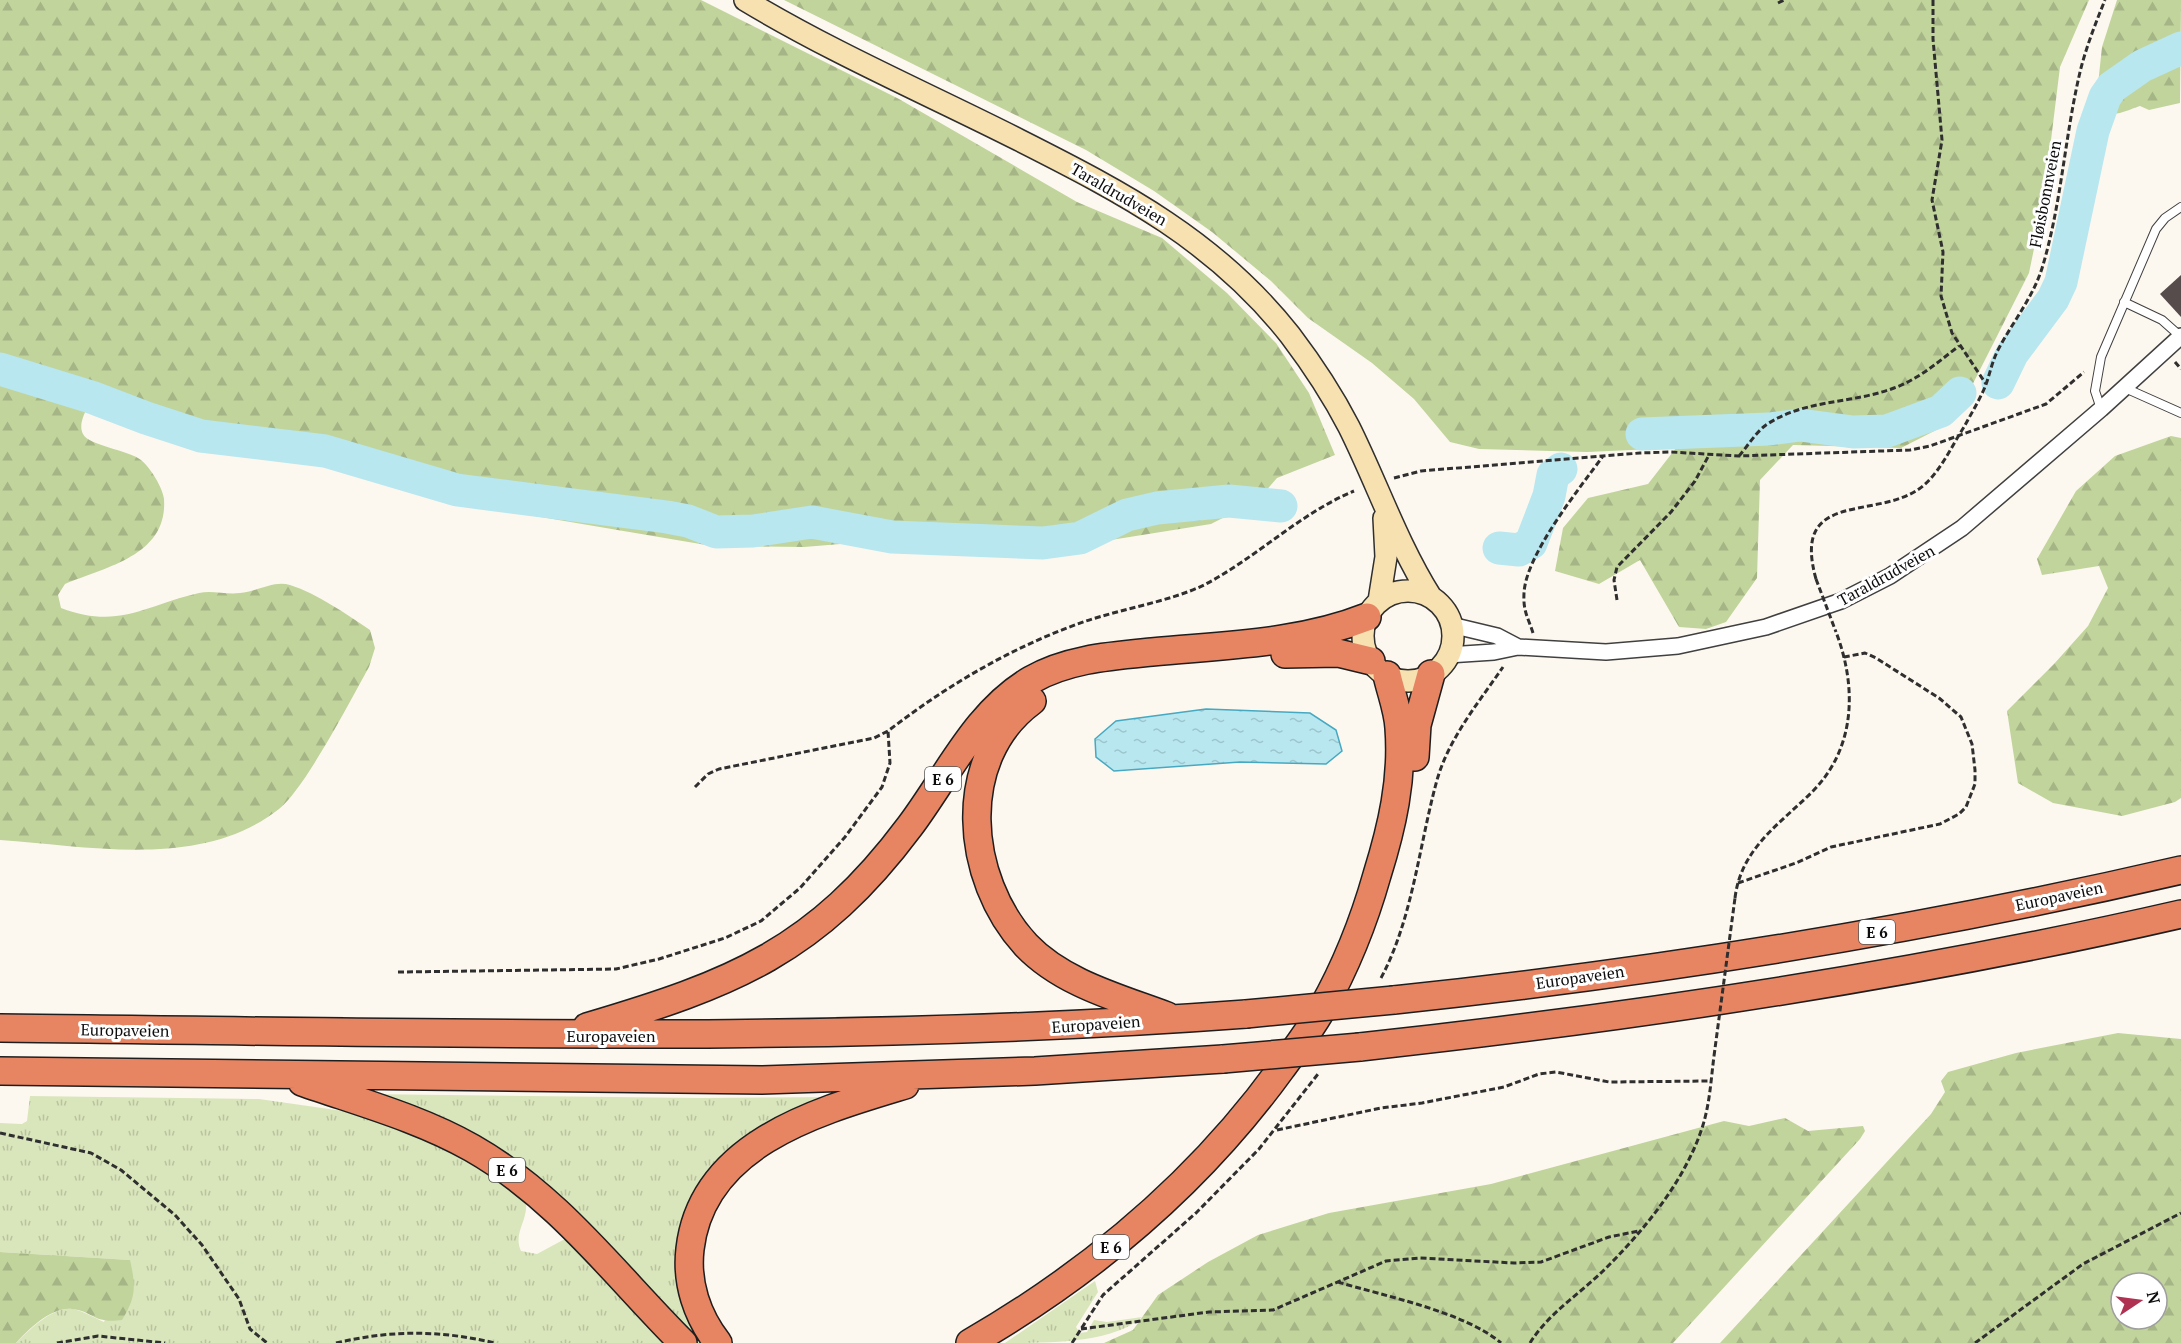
<svg xmlns="http://www.w3.org/2000/svg" width="2181" height="1343" viewBox="0 0 2181 1343" font-family="'PT Serif',serif">
  <style>
    .grass { fill: url(#grass-tufts) }
    .forest { fill: url(#forest-firs); fill-rule: evenodd }
    .water { fill: url(#water-ripples); stroke: #46a9c1; stroke-width: 1.5 }
    .lines { fill: none; stroke-linecap: round; stroke-linejoin: round }
    .river { stroke: #b8e7f0; stroke-width: 33 }
    .building { fill: #554c4b }
    .lane-casing { stroke: #404040; stroke-width: 10 }
    .street-casing { stroke: #404040; stroke-width: 18 }
    .secondary-casing { stroke: #2f2f2f; stroke-width: 24 }
    .highway-casing { stroke: #1e1e1e; stroke-width: 30 }
    .path { stroke: #2f2f2f; stroke-width: 3; stroke-dasharray: 6 3; stroke-linecap: butt }
    .lane { stroke: #fff; stroke-width: 8 }
    .street { stroke: #fff; stroke-width: 15 }
    .secondary { stroke: #f8e1b0; stroke-width: 21 }
    .highway { stroke: #e78563; stroke-width: 27 }
    .highway-bridge-casing { stroke: #1e1e1e; stroke-width: 30; stroke-linecap: butt }
    .path-bridge { stroke: #2f2f2f; stroke-width: 3; stroke-dasharray: 6 3; stroke-linecap: butt }
    .highway-bridge { stroke: #e78563; stroke-width: 27 }
    .labels { text-anchor: middle; dominant-baseline: central; stroke-width: 6; stroke-linejoin: round; paint-order: stroke }
    .shield { fill: #fff; stroke: #565656; stroke-width: 1.5 }
    .shield-label { font-size: 15px; font-weight: bold; fill: #0d0d0d }
    .street-label { font-size: 16px; fill: #0d0d0d; stroke: #fff }
  </style>
  <defs>
    <pattern id="grass-tufts" width="24" height="20" patternUnits="userSpaceOnUse" patternTransform="scale(1.5)"><rect width="24" height="20" fill="#d9e5bb"/><path d="M3 7l-1-3M5 7V3M7 7l1-3M15 17l-1-3M17 17v-4M19 17l1-3" fill="none" stroke="#b9c3a0"/></pattern>
    <pattern id="forest-firs" width="22" height="20" patternUnits="userSpaceOnUse" patternTransform="scale(1.5)"><rect width="22" height="20" fill="#c1d49c"/><path d="M5 1l3.5 6h-7zM16 11l3.5 6h-7z" fill="#a5b585"/></pattern>
    <pattern id="water-ripples" width="26" height="14" patternUnits="userSpaceOnUse" patternTransform="scale(1.5)"><rect width="26" height="14" fill="#b8e7f0"/><path d="M2 4q2-2 4 0t4 0M15 11q2-2 4 0t4 0" fill="none" stroke="#9dc5cd"/></pattern>
  </defs>
  <rect width="100%" height="100%" fill="#fdf8ef"/>
  <path class="grass" d="M362 1094 700 1098 835 1097 698 1197 707 1343H693L565 1207Z
    M30 1096 259 1099 357 1113 447 1146 525 1198C531 1218 512 1232 521 1251L537 1254 563 1240 569 1239 669 1343H16C29 1330 53 1306 73 1309 83 1311 95 1318 104 1322L130 1260 0 1252V1123L22 1124 27 1121Z
    M1095 1281 1098 1292 1076 1327 1080 1333 1087 1332 1094 1320 1107 1322 1142 1317C1114 1343 1049 1343 1005 1343Z"/>
  <path class="forest" d="M0 0H701L899 99 1077 202 1162 238 1227 293 1276 343 1309 393 1335 455 1277 478 1258 500 1211 524 1067 547 971 550 865 542 804 547 712 546 523 514 381 477 207 439 89 404C85 413 78 424 83 434 89 446 129 450 141 460 150 467 163 488 164 499 168 556 105 567 65 584L58 595 61 608C119 630 146 605 199 593 212 590 227 595 240 593 256 592 274 580 290 585 318 594 346 614 370 630L375 648 369 667C350 701 306 787 279 809 202 870 90 846 0 840Z
    M784 0H2089L2060 67 2043 205 2029 273 1954 421 1901 448 1793 445 1760 480 1757 578 1726 622 1706 629 1679 627 1640 560 1599 584 1555 571 1563 528 1588 498 1648 484 1676 448 1587 452 1479 449 1450 442 1414 399 1372 363 1308 318 1271 281 1212 232 1154 191 1086 150Z
    M2117 0H2181L2180 103 2149 110 2140 106C2122 112 2110 121 2096 103L2102 47Z
    M2171 436 2181 438V798L2175 802 2122 816 2053 803 2018 783 2007 711 2054 664 2088 626 2108 588 2099 566 2042 575 2037 559 2076 491 2115 456Z
    M2118 1033 2181 1039V1343H1720L1931 1114 1945 1092 1941 1081 1948 1072 2016 1053ZM2121 1283H2157V1319H2121Z
    M1785 1118 1808 1131 1863 1126 1865 1131 1860 1139 1673 1343H1104L1133 1330 1158 1295 1208 1262 1258 1235 1329 1213 1491 1184 1724 1121 1749 1126Z
    M0 1252 130 1260C136 1287 136 1297 122 1320 93 1324 93 1311 72 1309 51 1307 29 1329 16 1343H0Z"/>
  <path class="water" d="M1206 709 1310 713 1336 730 1342 751 1326 764 1240 762 1114 771 1096 757 1095 739 1116 721Z"/>
  <g class="lines">
    <path class="river" d="M0 369 91 397 146 418 201 436 325 451 457 490 667 517 688 521 716 532 753 531 812 522 892 537 1043 543 1080 538 1127 515 1157 508 1229 501 1281 506
      M1998 383 2012 354 2053 299 2061 282 2093 131 2105 97 2112 87 2142 66 2181 48
      M1642 434 1769 429 1800 425 1853 432 1887 431 1941 411 1960 393
      M1499 548 1519 550 1531 543 1549 496 1553 475 1561 469"/>
  </g>
  <path class="building" d="M2181 275V317L2160 294Z"/>
  <g class="lines">
    <defs>
      <path id="lane" d="M2124 302 2162 320 2180 336
        M2125 388 2181 413
        M2101 409 2095 391 2101 357 2156 229 2165 218 2181 207"/>
      <path id="street" d="M1451 625 1497 636 1518 647
        M1448 655 1494 652 1518 647 1606 652 1678 646 1766 627 1841 601 1890 576 1962 528 2101 409 2181 336"/>
      <path id="secondary" d="M745 0C833 53 928 94 1019 140 1124 193 1216 241 1290 335 1312 364 1332 394 1349 427 1377 483 1397 543 1431 597
        M1363 636a45 45 0 1 1 90 0a45 45 0 1 1-90 0Z
        M1379 601 1386 557 1384 518"/>
      <path id="highway" d="M1285 654 1338 653 1371 661
        M1032 701C954 758 965 879 1026 945 1062 983 1119 998 1167 1016
        M1415 757 1417 725 1431 674
        M1394 1000C1658 972 1922 930 2181 870
        M587 1027C732 984 816 952 910 826 947 777 976 712 1031 680 1067 659 1111 656 1152 652 1224 645 1299 644 1367 617
        M0 1028C416 1032 831 1045 1246 1014
        M1360 1047C1636 1017 1911 976 2181 914
        M0 1071 762 1080 1035 1071 1223 1059
        M302 1082C359 1102 419 1118 472 1148 558 1197 615 1275 683 1343
        M718 1343C697 1316 686 1283 690 1249 702 1143 819 1111 905 1085
        M970 1343C1091 1273 1199 1182 1281 1069 1295 1050 1310 1030 1322 1009 1345 968 1364 921 1377 875 1392 827 1403 779 1399 728 1398 710 1391 693 1387 675"/>
    </defs>
    <use href="#lane" class="lane-casing"/>
    <use href="#street" class="street-casing"/>
    <use href="#secondary" class="secondary-casing"/>
    <use href="#highway" class="highway-casing"/>
    <path class="path" d="M1933 0V39L1942 140 1932 200 1943 252 1941 296 1952 333 1986 384
      M1778 3 1784 0
      M2175 362 2181 369
      M1739 456C1747 447 1756 432 1766 425 1804 399 1852 404 1894 388 1919 379 1938 362 1959 346
      M1394 478 1421 471 1640 453 1671 452 1739 456 1910 450 1930 446 2046 404 2084 372
      M1816 579C1791 490 1874 520 1919 489 1939 475 1951 447 1964 427 1971 414 1979 401 1985 387 1990 374 1992 361 1999 348 2014 320 2034 296 2043 265 2062 201 2065 133 2081 68 2087 45 2096 22 2105 0
      M1617 600 1614 580 1617 567 1671 512 1695 481 1709 455
      M1533 633C1528 617 1523 612 1524 593 1526 554 1580 488 1603 456
      M695 787 708 774 719 769 874 738 888 731C949 684 1014 646 1086 621 1122 609 1171 601 1204 585 1256 558 1299 514 1354 491
      M1738 883 1796 863 1831 847 1940 824 1959 814 1966 807 1975 784V770L1972 744 1961 717 1939 698 1876 658 1865 653 1844 657
      M1735 898C1741 848 1780 824 1812 792 1856 748 1857 687 1836 632
      M398 972 616 969 659 959 725 938 761 921 800 888 845 837 882 787 890 763 888 731
      M1381 978C1413 918 1419 845 1437 780 1449 738 1479 702 1503 667
      M1277 1130 1381 1108 1422 1103 1504 1087 1539 1074 1556 1072 1609 1082 1711 1081
      M0 1133 91 1153 121 1170 175 1215 202 1245 239 1299 250 1329 267 1343
      M1338 1282C1384 1296 1465 1312 1501 1343
      M1081 1329 1209 1312 1273 1310 1386 1261 1420 1258 1514 1263 1541 1262 1609 1237 1639 1231
      M57 1343 98 1336 165 1343
      M336 1343C391 1330 440 1330 495 1343
      M1072 1343 1103 1295 1196 1213 1259 1149 1318 1074
      M1530 1343C1548 1314 1578 1295 1602 1272 1643 1232 1686 1180 1703 1125 1710 1102 1711 1079 1714 1056
      M1975 1343 2083 1264 2181 1213"/>
    <use href="#lane" class="lane"/>
    <use href="#street" class="street"/>
    <use href="#secondary" class="secondary"/>
    <use href="#highway" class="highway"/>
    <defs>
      <path id="highway-bridge" d="M1246 1014 1394 1000
        M1223 1059 1360 1047"/>
    </defs>
    <use href="#highway-bridge" class="highway-bridge-casing"/>
    <path class="path-bridge" d="M1816 579 1836 632
      M1714 1056 1735 898"/>
    <use href="#highway-bridge" class="highway-bridge"/>
  </g>
  <g class="labels">
    <g class="shield">
      <rect x="925" y="767" width="36" height="24" rx="4.5"/>
      <rect x="1859" y="920" width="36" height="24" rx="4.5"/>
      <rect x="489" y="1158" width="36" height="24" rx="4.5"/>
      <rect x="1093" y="1235" width="36" height="24" rx="4.5"/>
    </g>
    <g class="shield-label">
      <text x="943" y="779">E 6</text>
      <text x="1877" y="932">E 6</text>
      <text x="507" y="1170">E 6</text>
      <text x="1111" y="1247">E 6</text>
    </g>
    <g class="street-label">
      <text transform="translate(1119 194) rotate(30)">Taraldrudveien</text>
      <text transform="translate(2045 194) rotate(-79)">Fløisbonnveien</text>
      <text transform="translate(1886 575) rotate(-29)">Taraldrudveien</text>
      <text transform="translate(2059 896) rotate(-12)">Europaveien</text>
      <text transform="translate(1580 977) rotate(-8)">Europaveien</text>
      <text transform="translate(1096 1024) rotate(-4)">Europaveien</text>
      <text transform="translate(125 1030) rotate(1)">Europaveien</text>
      <text x="611" y="1036">Europaveien</text>
    </g>
  </g>
  <g transform="translate(2139 1301) rotate(77)"><circle r="28" fill="#ffffff" stroke="#9e9e9e" stroke-width="1.5"/>
  <path d="M0-4.5L10 22L0 15L-10 22Z" fill="#b03252"/>
  <text y="-9" font-size="16" font-weight="bold" text-anchor="middle" fill="#0d0d0d">N</text>
  </g>
</svg>
